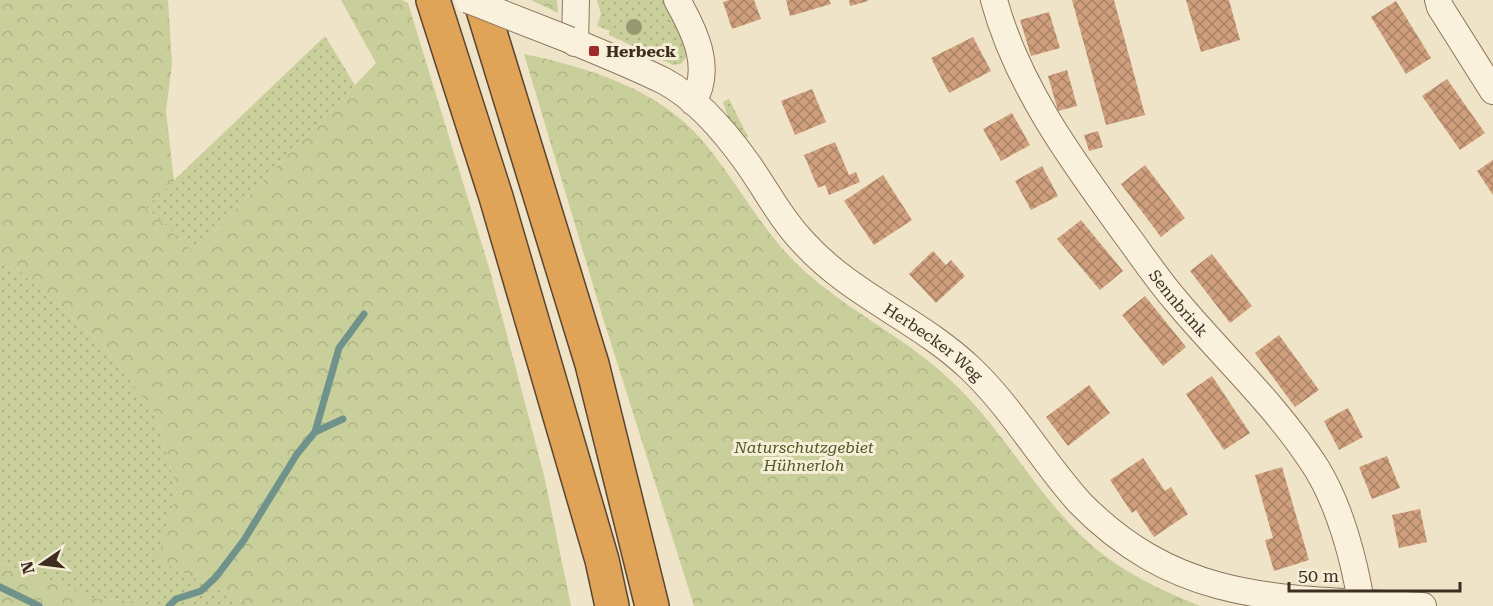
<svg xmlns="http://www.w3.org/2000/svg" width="1493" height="606" viewBox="0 0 1493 606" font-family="'Roboto Serif',serif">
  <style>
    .grass { fill: url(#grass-dots) }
    .forest { fill: url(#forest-crowns) }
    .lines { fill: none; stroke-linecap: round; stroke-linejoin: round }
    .stream { stroke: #6f938a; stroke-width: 7 }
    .building { fill: url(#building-cross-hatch) }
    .minor-casing { stroke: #8d765c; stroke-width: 28 }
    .highway-casing { stroke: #5b4430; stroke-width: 36 }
    .minor { stroke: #faf1dc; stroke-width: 26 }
    .highway { stroke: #e0a458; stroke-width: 33 }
    .minor-bridge-casing { stroke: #8d765c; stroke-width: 28; stroke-linecap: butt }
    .minor-bridge { stroke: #faf1dc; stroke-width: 26 }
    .tree { fill: #96986f }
    .poi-dot { fill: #9e2a2b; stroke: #f7eed8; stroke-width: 2 }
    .labels { text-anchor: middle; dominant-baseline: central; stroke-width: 6; stroke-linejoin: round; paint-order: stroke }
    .poi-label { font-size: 16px; font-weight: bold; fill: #3d2e20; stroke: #f7eed8; text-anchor: start }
    .street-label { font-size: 16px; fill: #3d2e20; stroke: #f7eed8 }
    .park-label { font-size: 16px; font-style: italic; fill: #4d5a26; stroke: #f7eed8 }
  </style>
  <defs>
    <pattern id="grass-dots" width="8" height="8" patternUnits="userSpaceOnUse" patternTransform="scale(1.5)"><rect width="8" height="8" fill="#c9cf9b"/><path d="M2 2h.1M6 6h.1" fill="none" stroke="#aeb285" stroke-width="1.8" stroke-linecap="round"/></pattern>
    <pattern id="forest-crowns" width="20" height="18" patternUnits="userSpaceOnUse" patternTransform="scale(1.5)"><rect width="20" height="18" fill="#c9cf9b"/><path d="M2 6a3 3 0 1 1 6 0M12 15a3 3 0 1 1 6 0" fill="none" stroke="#aeb285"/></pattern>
    <pattern id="building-cross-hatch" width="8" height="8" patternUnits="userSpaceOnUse" patternTransform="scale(1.5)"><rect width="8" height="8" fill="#cf9f7d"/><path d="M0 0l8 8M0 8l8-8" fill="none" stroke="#a98266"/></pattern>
  </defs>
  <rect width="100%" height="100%" fill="#f0e4c8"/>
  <path class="grass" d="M597 0H667L688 55 681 64 673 65 609 35 610 31 597 26 601 14Z
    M325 36 355 85 194 253 146 207Z
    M729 99 748 137 743 139 730 123 723 102Z
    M0 254 103 345 155 413 177 490 158 560 252 606H137L136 601 92 598 0 562Z"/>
  <path class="forest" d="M0 0H168L172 64 166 111 174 181 146 207 194 253 376 63 341 0H402L408 3 490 271 544 475 571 606H252L157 560 177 490 155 413 103 345 0 254Z
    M531 0H557L558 13Z
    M524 54C587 67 658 89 701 139 734 177 756 221 791 258 836 305 898 332 946 376 1000 424 1034 492 1087 541 1121 572 1159 589 1200 606H694L602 315Z
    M0 562 92 598 136 601 137 606H0Z"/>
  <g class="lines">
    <path class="stream" d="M315 432 343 419
      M0 587 39 606
      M169 606 176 599 201 591 216 577 244 540 297 454 315 432 339 348 364 314"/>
  </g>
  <path class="building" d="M729 0H754L761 19 732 29 723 2Z
    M786 0H829L831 4 790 16Z
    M849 0H868V1L850 6Z
    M1072 0H1114L1145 115 1106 125Z
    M1186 0H1229L1240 40 1201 52Z
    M1396 1 1431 58 1406 74 1371 17Z
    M1049 12 1060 48 1031 56 1020 20Z
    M973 37 991 71 949 93 931 58Z
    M1067 70 1077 106 1058 111 1048 76Z
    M1447 79 1485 133 1460 150 1422 96Z
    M812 89 826 122 795 135 781 101Z
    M1012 113 1030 145 1001 161 983 129Z
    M1098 131 1103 147 1089 151 1084 135Z
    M835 142 849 175 856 172 860 182 829 195 825 185 818 188 804 155Z
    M1493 160V195L1477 171Z
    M1145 165 1185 218 1161 237 1121 184Z
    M1042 166 1058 196 1031 210 1015 181Z
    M883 175 912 220 874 245 844 201Z
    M1081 220 1123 271 1100 290 1057 239Z
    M933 251 946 265 951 260 965 276 936 303 909 274Z
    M1212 254 1252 306 1230 323 1190 271Z
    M1145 296 1186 347 1163 366 1122 315Z
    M1279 335 1319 390 1295 407 1255 353Z
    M1212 376 1250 433 1224 450 1186 394Z
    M1089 385 1110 413 1068 446 1046 417Z
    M1348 408 1363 437 1339 450 1324 421Z
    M1387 456 1400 488 1372 499 1359 467Z
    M1143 458 1165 491 1171 487 1188 514 1154 537 1136 510 1132 513 1110 480Z
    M1282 467 1309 560 1274 571 1265 540 1273 538 1255 475Z
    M1420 509 1427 542 1399 548 1392 515Z"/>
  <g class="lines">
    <defs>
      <g id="minor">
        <path d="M677 0C695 32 713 68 693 102"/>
        <path id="s1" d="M994 0C1017 85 1071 159 1122 229 1140 253 1157 279 1177 302 1223 357 1278 407 1317 469 1340 507 1354 559 1361 602"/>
        <path d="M1438 0 1440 7 1493 91"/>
        <path id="s2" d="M570 40C601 53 634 66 664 81 698 99 726 133 748 164 767 191 781 219 804 243 851 295 921 321 971 369 1013 409 1042 461 1080 503 1181 606 1286 598 1423 606"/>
        <path d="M575 43 576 0"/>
      </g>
      <path id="highway" d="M433 0 496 197 602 560 612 606
        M480 0 592 364 652 606"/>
    </defs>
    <use href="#minor" class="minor-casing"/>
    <use href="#highway" class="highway-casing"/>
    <use href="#minor" class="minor"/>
    <use href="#highway" class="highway"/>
    <defs>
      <path id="minor-bridge" d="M468 0 570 40"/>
    </defs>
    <use href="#minor-bridge" class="minor-bridge-casing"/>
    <use href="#minor-bridge" class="minor-bridge"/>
  </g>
  <circle class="tree" cx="634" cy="27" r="8"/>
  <rect class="poi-dot" x="588" y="45" width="12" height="12" rx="3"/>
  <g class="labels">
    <g class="poi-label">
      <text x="606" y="51">Herbeck</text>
    </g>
    <g class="street-label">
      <text stroke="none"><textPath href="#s1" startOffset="357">Sennbrink</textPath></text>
      <text stroke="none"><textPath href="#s2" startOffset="482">Herbecker Weg</textPath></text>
    </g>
    <g class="park-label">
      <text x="804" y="447">Naturschutzgebiet<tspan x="804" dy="18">Hühnerloh</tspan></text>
    </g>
  </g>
  <g transform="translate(42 564) rotate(256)" stroke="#f7eed8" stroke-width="4.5" paint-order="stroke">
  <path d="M0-4.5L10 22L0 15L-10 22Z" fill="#3d2e20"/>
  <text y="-9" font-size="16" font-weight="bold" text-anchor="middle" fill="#3d2e20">N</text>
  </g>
  <path d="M1289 582v9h171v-9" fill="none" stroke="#3d2e20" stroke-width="3"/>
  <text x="1298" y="582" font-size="18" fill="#3d2e20" stroke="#f7eed8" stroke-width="4.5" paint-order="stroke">50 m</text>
</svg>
